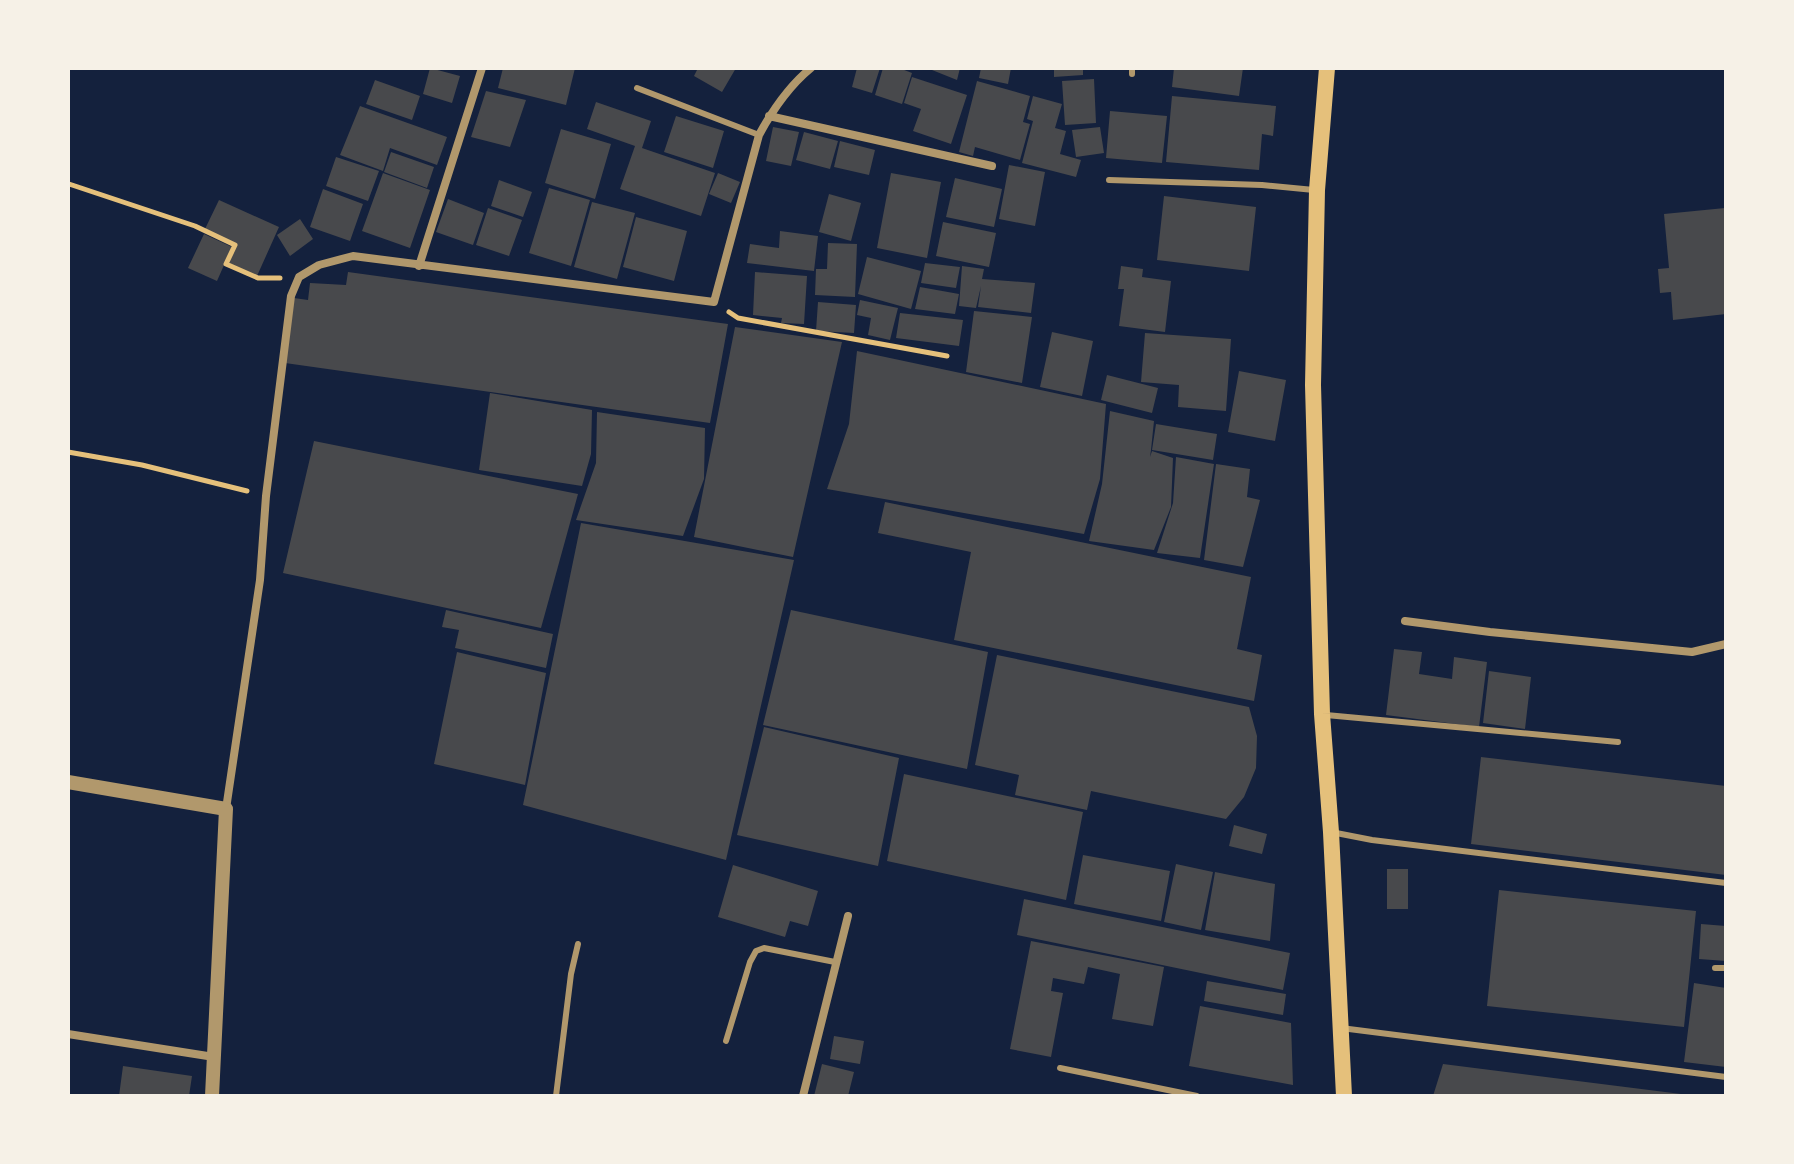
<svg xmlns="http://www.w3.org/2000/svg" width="1794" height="1164" viewBox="0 0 1794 1164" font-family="'Roboto Condensed',sans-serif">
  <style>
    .building { fill: #48494c }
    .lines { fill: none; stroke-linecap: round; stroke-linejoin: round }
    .path { stroke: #e5c07b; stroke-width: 5 }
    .service { stroke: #b1986c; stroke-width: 6 }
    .minor { stroke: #b1986c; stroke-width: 8 }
    .tertiary { stroke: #b1986c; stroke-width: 14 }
    .secondary { stroke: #e5c07b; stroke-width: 16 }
  </style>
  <rect width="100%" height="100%" fill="#14213d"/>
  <path class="building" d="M430 68 460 76 452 103 423 94Z
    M503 68H575L566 105 498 88Z
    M698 68H736L722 92 694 76Z
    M857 68H880L872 93 852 87Z
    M883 68H899L912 73 902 104 875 95Z
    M927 68H960L957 80Z
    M981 68H1011L1008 84 979 78Z
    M1054 68H1083V75L1054 77Z
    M1174 68H1243L1239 96 1172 87Z
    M912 77 967 95 951 144 913 131 921 109 904 103Z
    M1094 79 1096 123 1065 125 1062 81Z
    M375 80 420 96 412 120 366 104Z
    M977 81 1030 96 1023 122 1030 124 1020 160 975 147 973 156 959 152Z
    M486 91 526 100 510 147 471 137Z
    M1033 96 1062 104 1055 128 1066 131 1060 154 1081 160 1076 177 1022 163 1033 121 1027 119Z
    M1172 96 1276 106 1273 136 1262 134 1259 170 1166 162Z
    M596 102 651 121 642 148 715 173 701 216 620 189 635 146 587 129Z
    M360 106 447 137 437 165 390 148 383 171 340 155Z
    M1110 111 1167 116 1162 163 1106 158Z
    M676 116 724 131 713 168 664 152Z
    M773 127 799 132 791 166 766 161Z
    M1100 127 1104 153 1076 157 1072 130Z
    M561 129 611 144 595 199 545 183Z
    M804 132 838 141 830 169 796 160Z
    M840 141 875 150 869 175 834 167Z
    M391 152 434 167 427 188 384 172Z
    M336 157 379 171 368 201 326 186Z
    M1009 165 1045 172 1035 226 999 219Z
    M383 173 430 190 410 248 362 231Z
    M718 173 740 182 731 203 709 194Z
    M891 173 941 182 927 258 877 248Z
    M955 178 1002 189 994 227 946 217Z
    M499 180 532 192 523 217 491 206Z
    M549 188 590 200 571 266 529 253Z
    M323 189 363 204 350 241 310 227Z
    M829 194 861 203 851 241 819 232Z
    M1164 196 1256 207 1249 271 1157 260Z
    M448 199 484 213 473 245 436 232Z
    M219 200 279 227 257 276 228 263 236 244 205 229Z
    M592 202 635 213 617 279 574 267Z
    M488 208 522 220 509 256 476 245Z
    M1725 208 1726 314 1673 320 1671 292 1660 293 1658 269 1669 268 1664 214Z
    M636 217 687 231 674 281 623 267Z
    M300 219 313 239 290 256 277 235Z
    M943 222 996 233 989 267 936 256Z
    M780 231 818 236 814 271 747 263 750 244 779 248Z
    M204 234 232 247 217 281 188 268Z
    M828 243 857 244 855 297 815 295 816 269H827Z
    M867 257 921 271 911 309 858 294Z
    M925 263 960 267 956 288 921 283Z
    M962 266 984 269 982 279 1035 283 1031 313 978 307 981 286 976 308 959 306Z
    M1121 266 1143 269 1142 277 1171 281 1165 332 1119 326 1124 289H1118Z
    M348 272 728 324 710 423 285 363 294 298 308 300 310 283 346 285Z
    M755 272 807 276 804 324 781 323 782 318 753 315Z
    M920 287 959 294 955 314 915 309Z
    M860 300 898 308 890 340 868 335 871 318 857 315Z
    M818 302 856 305 854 333 816 331Z
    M974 311 1032 317 1022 383 966 372Z
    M900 313 963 320 959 346 896 338Z
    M735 327 842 342 793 557 694 537Z
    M1052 332 1093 341 1082 396 1040 387Z
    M1145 333 1231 339 1226 411 1178 407 1179 385 1141 382Z
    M857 351 1106 404 1100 479 1084 534 827 489 849 424Z
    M1239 371 1286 380 1275 441 1228 432Z
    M1107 375 1158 388 1152 413 1101 400Z
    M490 393 592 410 591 454 582 486 479 470Z
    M1110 411 1154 421 1151 450H1149H1151L1150 457 1152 451 1173 458 1171 507 1154 550 1089 541 1102 484Z
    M597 412 705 428 704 479 683 536 576 520 596 463Z
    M1156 424 1217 434 1213 460 1152 450Z
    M314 441 578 494 541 628 283 573Z
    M1176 457 1214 464 1200 558 1157 553 1173 503Z
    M1216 464 1250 469 1247 497 1260 500 1243 567 1204 560Z
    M885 502 1251 577 1237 649 1262 655 1254 701 954 640 971 552 878 533Z
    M581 523 794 560 726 860 523 805Z
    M446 610 553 634 546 668 455 648 459 630 442 627Z
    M791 610 988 652 967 769 763 725Z
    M1394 649 1422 652 1419 674 1452 679 1454 657 1487 662 1479 727 1386 715Z
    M457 652 546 673 525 785 434 764Z
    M997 655 1249 707 1257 736 1256 768 1244 797 1226 819 1091 791 1087 810 1015 795 1019 775 975 765Z
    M1489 671 1531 677 1525 729 1483 723Z
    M764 727 899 758 878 866 737 835Z
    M1481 757 1726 786V875L1471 844Z
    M904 774 1083 812 1066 900 887 861Z
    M1234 825 1267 834 1262 854 1229 846Z
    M1083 855 1170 871 1161 921 1074 904Z
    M1176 864 1213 872 1201 930 1164 922Z
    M733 865 818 891 808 926 790 921 785 937 718 917Z
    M1387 869H1408V909H1387Z
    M1215 872 1275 884 1270 941 1205 930Z
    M1499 890 1696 911 1684 1027 1487 1006Z
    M1024 899 1290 953 1283 990 1017 935Z
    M1701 924 1726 926V961L1699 959Z
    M1031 941 1164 967 1153 1026 1112 1019 1120 974 1088 967 1084 984 1053 978 1051 991 1063 993 1051 1057 1010 1049Z
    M1207 981 1286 994 1283 1015 1204 1001Z
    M1694 983 1726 988V1067L1684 1062Z
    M1200 1006 1291 1023 1293 1085 1189 1066Z
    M834 1036 864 1041 860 1064 830 1059Z
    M822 1064 854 1072 848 1096H814Z
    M1443 1064 1681 1094V1096H1433Z
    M123 1066 192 1076 189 1096H119Z"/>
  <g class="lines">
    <path class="path" d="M69 184 195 226 235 245 226 264 258 278H280
      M729 312 738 318 947 356
      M68 452 142 465 247 491"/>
    <path class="service" d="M1132 68V74
      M637 88 759 135
      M1109 180 1262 185 1314 190
      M1326 715 1618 742
      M1331 832 1372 840 1726 883
      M1715 968H1726
      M1341 1028 1726 1077
      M726 1041 750 962 756 951 764 948 835 962
      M1060 1068 1197 1096
      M556 1096 571 974 578 944"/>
    <path class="minor" d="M769 116 992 166
      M419 266 482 68
      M1405 621 1490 632 1692 652 1726 644
      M226 809 260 580 266 496 291 296 299 277 319 265 353 256 714 302 759 135C772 111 789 86 811 68
      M68 1034 214 1057
      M803 1096 848 916"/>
    <path class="tertiary" d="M68 782 226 809 212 1096"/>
    <path class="secondary" d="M1327 68 1317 190 1313 385 1322 714 1331 832 1344 1096"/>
  </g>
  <rect width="1794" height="1164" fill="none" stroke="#f6f1e7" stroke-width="140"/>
</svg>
